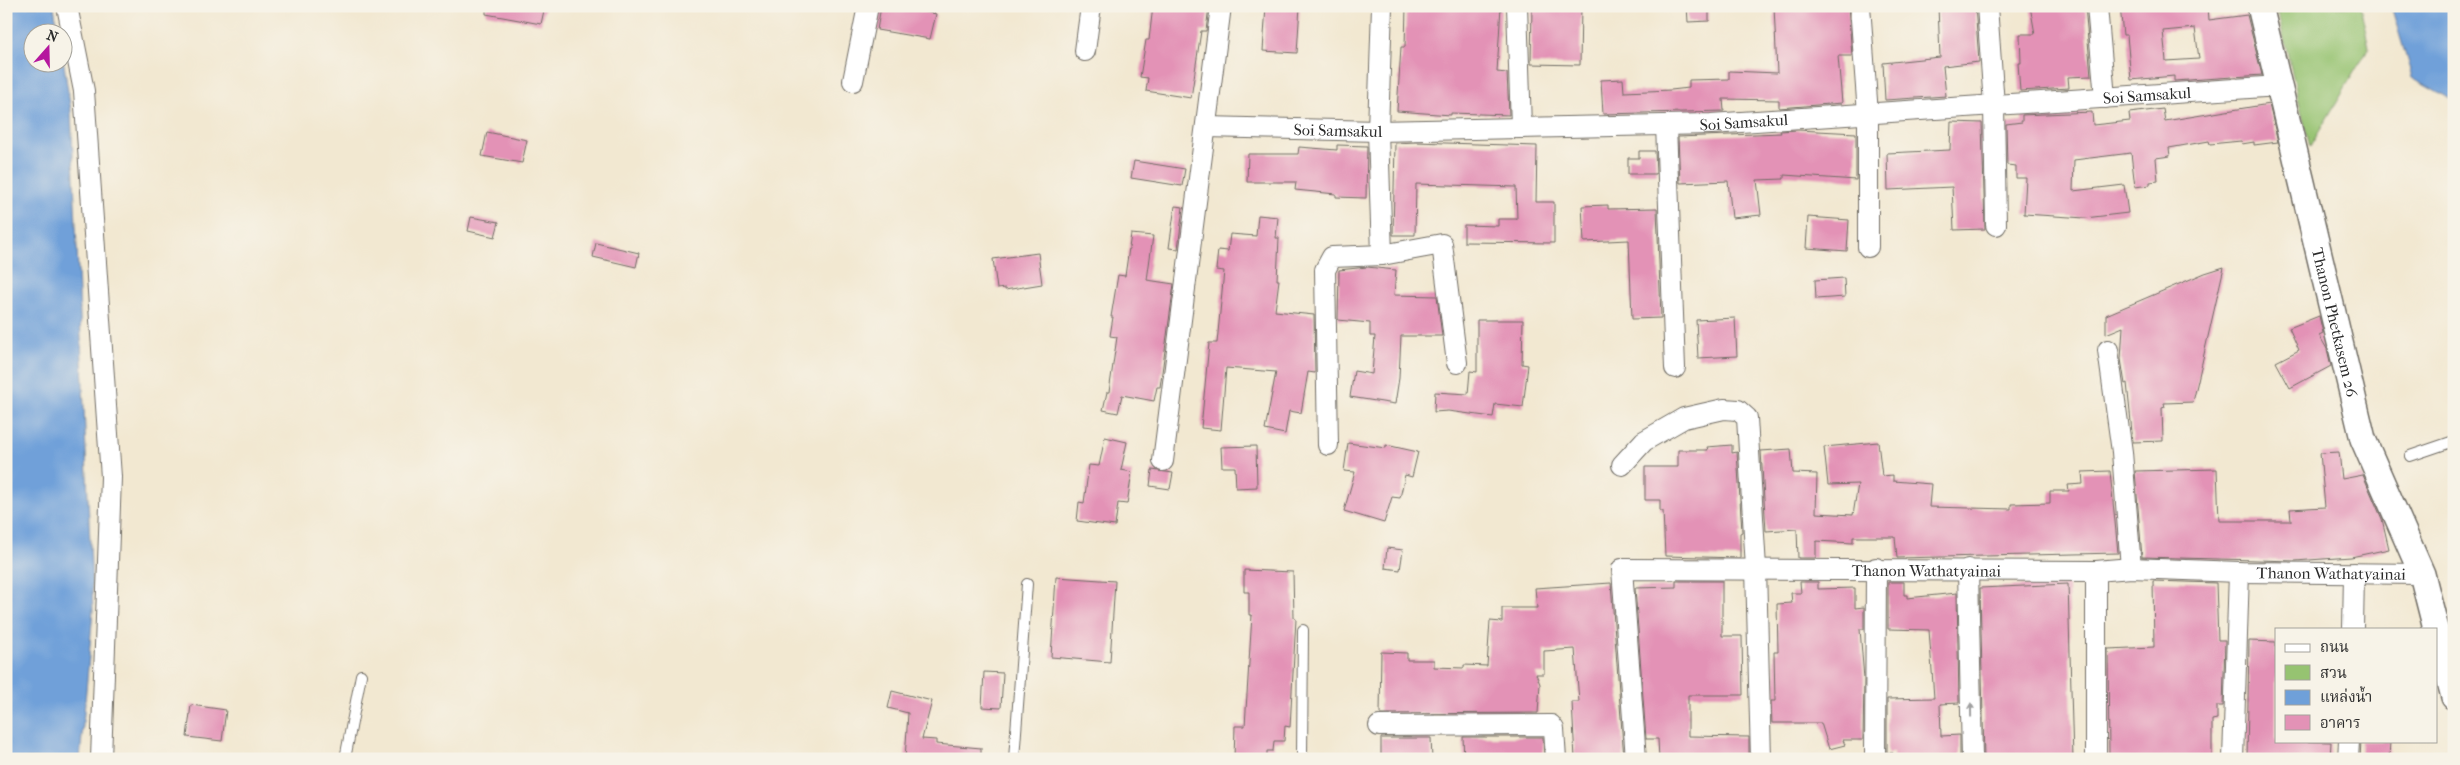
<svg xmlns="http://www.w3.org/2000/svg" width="2460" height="765" viewBox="0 0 2460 765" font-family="'IM FELL French Canon','Noto Serif Thai',serif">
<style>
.green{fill:#96c371;stroke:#60774e}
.water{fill:#6fa0d9;stroke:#4d6682}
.building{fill:#e392b6;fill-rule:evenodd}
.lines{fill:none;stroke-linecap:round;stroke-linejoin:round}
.service-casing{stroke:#716d65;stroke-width:12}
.minor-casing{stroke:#716d65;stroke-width:22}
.tertiary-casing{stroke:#716d65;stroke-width:28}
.service{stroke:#fff;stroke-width:10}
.minor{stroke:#fff;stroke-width:20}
.tertiary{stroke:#fff;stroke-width:25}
.oneway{fill:#a0a0a0}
.labels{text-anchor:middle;stroke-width:4;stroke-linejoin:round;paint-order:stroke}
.street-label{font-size:16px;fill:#2b2b2b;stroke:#f7f3e8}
</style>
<rect width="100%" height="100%" fill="#f7f3e8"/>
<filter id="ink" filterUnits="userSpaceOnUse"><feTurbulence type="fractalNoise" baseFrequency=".02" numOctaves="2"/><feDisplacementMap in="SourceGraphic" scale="10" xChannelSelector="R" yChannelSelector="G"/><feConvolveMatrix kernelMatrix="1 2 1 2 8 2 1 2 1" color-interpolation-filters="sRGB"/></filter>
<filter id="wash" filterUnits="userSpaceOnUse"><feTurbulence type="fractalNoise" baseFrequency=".0096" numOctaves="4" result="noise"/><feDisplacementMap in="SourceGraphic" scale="20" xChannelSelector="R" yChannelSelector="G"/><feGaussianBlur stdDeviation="1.12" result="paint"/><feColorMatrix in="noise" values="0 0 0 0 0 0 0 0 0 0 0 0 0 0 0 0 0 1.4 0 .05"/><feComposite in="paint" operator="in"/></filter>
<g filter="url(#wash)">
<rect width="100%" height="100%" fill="#f2e8d1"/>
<path class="green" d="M2276,6h84l9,41 -59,100z"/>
<path class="water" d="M6,6h48l4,26h-26v30h30l1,-4 8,53 22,500 -13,148h-74z
M2391,6h63v95l-42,-24z"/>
<g id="blocks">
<path class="building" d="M486,6h59l-4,18 -55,-10z
M881,6h17l38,8 -6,25 -53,-9z
M1153,6h56l-3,25h-5l-10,67 -45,-7 2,-13 -8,-1 6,-37h3z
M1266,6h34l-3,47 -34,-2z
M1406,6h95l-4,66 10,1 2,42 -58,-2v2l-54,-4 4,-64h4z
M1532,6h49l-1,59 -49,-1z
M1687,6h22v15l-21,1z
M1774,6h74l4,50h-14l4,47 -63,5v-8l-56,-1 1,12 -121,3 -2,-34 22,-1 1,13 47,-2 18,-2v-8l40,-1v-8l48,2z
M1938,6h37l4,56 -36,4 3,30 -61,4 -2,-37 57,-6z
M2030,6h55l6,70 -23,1 1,11 -49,3 -2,-28h3l-1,-29h15z
M2120,6h88l1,14 38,-5 15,60 -88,6v-5l-43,4 -4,-45h-4zM2195,28l4,31 -33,2 -3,-30z
M2269,104l9,38 -24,3v-3l-12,2 -1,-3 -31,3 -1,-3 -40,7 1,8 -14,2 2,23 -8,1v3l-15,2 -4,-34 -57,7 -1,31 51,-6 4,28 -43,5 -61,-4 2,-36h-10v-12l-9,-1 -1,-41 16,-2v-7l70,-3 1,13 37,-4 -1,-8 34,-4 2,12z
M1951,122l31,1 3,106 -31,1 -2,-43 -64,3 -1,-37 63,-3z
M1798,130l58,3v47l-72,-5v4l-27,1 4,35 -29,3 -4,-37 -48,2 -2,-46 103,-4 -1,-2z
M487,132l40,8 -5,23 -40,-7z
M1416,142l121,4 -1,56h18v41l-90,-1v-17l34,1v-7h19l-1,-32 -100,-3 -1,51h-22l2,-92z
M1337,145l30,1 -1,52 -30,-1v-3l-41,-4 1,-8h-49l1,-28h50l1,-7 38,3z
M1639,151h16l1,23h-28v-16h11z
M1134,161l51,8 -3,17 -51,-8z
M1608,205v4l49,-1 4,110 -29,1 -3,-79 -45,2 -2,-36z
M1175,206l8,1 -5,42 -9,-1z
M1258,215l20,2 -2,21h3l-2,42h2l-4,31 39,4 1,58 -7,-1 -7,41 -12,-2 -4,23 -20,-4 11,-58 -50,-4 -5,62 -20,-2 8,-85h8l7,-72 -8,-1 2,-20 10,1 2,-17 26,2z
M471,217l28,5 -4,15 -27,-6z
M1808,217l41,3 -2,31 -41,-3z
M1131,234l22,2 -6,44 27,4 -14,103h-3l-3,14 -32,-6 -4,18 -15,-3 4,-18h2l8,-55 -7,-1 3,-19h-2l7,-42 7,1z
M596,243l43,10 -3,14 -43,-10z
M1038,253l4,31 -37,6v-2l-8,1 -4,-30z
M1367,267l29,3 -2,25 43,1 5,40h-41l-2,42 -4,26 -45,-7 4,-26 18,3 3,-38h-5v-13l-32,-3 1,-50z
M2224,267l-31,135 -29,1 1,4 -3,1 1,33 -30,1 -6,-59 -2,1 -4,-25 2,-32 -17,7v-19l99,-42z
M1844,278l1,19 -29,2 -1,-19z
M2319,316l4,17 -4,2 8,14 4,17 -41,22 -14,-26 23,-12 -10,-22z
M1735,318l2,38 -39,2 -2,-38z
M1477,320h46l-1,44 6,1 -5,42 -28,-3 -2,13 -45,-6 -14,1 1,-20 33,2 2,-23 7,1z
M1105,437l22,5 -6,28 11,2 -5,32 -9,-1 -3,23 -38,-5 2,-19 5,1 5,-38 10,1z
M1878,442l4,34 11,-1v6l38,3 -2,23 82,2v-5l39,-1v-12h19l-1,-6 15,-1 -1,-12 28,-1 8,82 -221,5 -2,-21h-42v6l-37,-2v17h-18l-1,-29 -31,2 -5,-80 30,-2 2,24 24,1 -1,39 37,2 5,-31 -30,1 -4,-38z
M1348,443l38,5v-3l32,7 -6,25 -7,-2 -5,23 -8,-1 -8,26 -40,-12 11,-39 -11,-1z
M1732,445v8l5,-1 5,80 -2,1v25l-75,-2 -2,-45h-3v-11h-15v-33h33v-17h30l-1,-3z
M1256,446l1,41 -21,1 -1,-21h-13l-1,-20z
M2339,452l3,27 21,-4 19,44 7,30 -38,8 -56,4 -153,-4 -7,-86 82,-2 2,52h72l-1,-12 35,-2 -5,-54z
M1152,470l21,3 -3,16 -20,-3z
M1387,548l16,2 -3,20 -15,-2z
M1244,570l49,2 1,46 2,1 -6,108 -5,-1 -1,15h-10l-1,10h-6v8h-33l1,-33h10l7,-111h-3v-23h-5z
M1056,577l59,4 -5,81 -59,-5z
M1676,581h46v55h20l1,59h-55v41l61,1v22h-90l-1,-20h-12l-11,-151 41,-1z
M2153,581l63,2 2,57h7l-2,66h-6v13l-5,1v39h-103l-1,-110 46,-2z
M1800,582h18v7l37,-1v20l9,-1v22h-4l4,50 -1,61h-20l2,5 -16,4 -8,-26h-49l-1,-22h4l-1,-49h4l-1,-48 15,-1 -1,-10h10z
M1888,582h16v13h3v3l50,-5 2,110 -19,1 1,32 19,-1v24h-67v-6h-6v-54l47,-1 -5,-68 -41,-1z
M1611,583l13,176h-49l-3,-57h7l-4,-53 -31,2v23h-8l4,10 -2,29 -158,1 1,-62 26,1v7h27v7l30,1v-3l23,1 3,-45 12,1v-14h35l-2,-20z
M2068,584l5,175h-89l-4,-171z
M2249,641l27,1v99l55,1 -1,17h-83z
M984,672l19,1 -2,35 -19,-1z
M892,691l40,10 -10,38 14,1v4l45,4v11h-76l3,-46 -20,-5z
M191,705l35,5 -4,31 -35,-4z
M1463,737h80l1,22h-80z
M1381,738h50l1,21h-51z
M2361,741h29l-1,18h-29z"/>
</g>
</g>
<g filter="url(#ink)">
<use href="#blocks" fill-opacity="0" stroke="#716d65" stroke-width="1"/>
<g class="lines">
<defs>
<path id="service" d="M2410,456l44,-15
M345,759l16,-84
M1014,759l13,-175
M1302,759l1,-129"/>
<g id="minor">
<path d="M67,6l17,85 27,386 -10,282"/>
<path d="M1517,6l4,121"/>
<path d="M1860,6l8,108v133"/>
<path d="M1987,6l7,99 2,120"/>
<path d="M2097,6l8,92"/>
<path d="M1085,51l6,-45"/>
<path d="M853,81l15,-75"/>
<path d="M1666,125l9,243"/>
<path id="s1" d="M1206,127l172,4 333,-7 568,-38"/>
<path d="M1382,255l-4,-124 4,-125"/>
<path d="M2108,350l14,102 9,116"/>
<path d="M1328,445l-3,-175 7,-13 50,-2 60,-11 15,119"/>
<path d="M1163,461l58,-455"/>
<path d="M1622,465l22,-24 40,-23 40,-9 14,1 9,8 9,150 5,191"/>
<path d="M1968,569l4,190"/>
<path d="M2353,629l1,-56"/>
<path d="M1379,726l172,-1 3,4 2,30"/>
<path id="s2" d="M1636,759l-14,-190 474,2 35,-3 108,4 183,2"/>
<path d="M1875,759l1,-191"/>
<path d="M2096,759v-188"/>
<path d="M2233,759l6,-187"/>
<path d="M2348,759l1,-18"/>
</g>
<g id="tertiary">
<path id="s3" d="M2260,6l103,433 59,135 14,55"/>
<path d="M2436,629l18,68"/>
</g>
</defs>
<use href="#service" class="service-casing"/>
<use href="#minor" class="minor-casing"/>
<use href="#tertiary" class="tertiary-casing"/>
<use href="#service" class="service"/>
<use href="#minor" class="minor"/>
<use href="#tertiary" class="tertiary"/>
</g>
<defs><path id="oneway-solid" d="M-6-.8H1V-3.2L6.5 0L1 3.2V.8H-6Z" transform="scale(1.25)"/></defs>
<use class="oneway" href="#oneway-solid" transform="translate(1971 710) rotate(-91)"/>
</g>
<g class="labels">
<g class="street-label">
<text dy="6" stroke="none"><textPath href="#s1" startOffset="942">Soi Samsakul</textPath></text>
<text dy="6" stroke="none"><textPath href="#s1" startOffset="538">Soi Samsakul</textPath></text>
<text dy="6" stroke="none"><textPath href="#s1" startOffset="132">Soi Samsakul</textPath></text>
<text dy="6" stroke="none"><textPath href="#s3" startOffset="325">Thanon Phetkasem 26</textPath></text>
<text dy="6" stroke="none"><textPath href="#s2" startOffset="495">Thanon Wathatyainai</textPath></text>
<text dy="6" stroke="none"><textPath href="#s2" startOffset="900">Thanon Wathatyainai</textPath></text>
</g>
</g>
<rect width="2460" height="765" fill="none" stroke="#f7f3e8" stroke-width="25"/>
<rect x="2275" y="628" width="162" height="115" fill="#f7f3e8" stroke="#a5a39c"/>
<rect x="2285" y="644" width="25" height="8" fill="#ffffff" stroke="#a5a39c"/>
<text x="2320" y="652" font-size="15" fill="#2b2b2b">ถนน</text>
<rect x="2285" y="665" width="25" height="15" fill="#96c371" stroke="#a5a39c"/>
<text x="2320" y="678" font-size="15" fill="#2b2b2b">สวน</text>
<rect x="2285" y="690" width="25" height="15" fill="#6fa0d9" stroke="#a5a39c"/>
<text x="2320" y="702" font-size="15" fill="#2b2b2b">แหล่งน้ำ</text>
<rect x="2285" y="715" width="25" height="15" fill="#e392b6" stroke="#a5a39c"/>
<text x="2320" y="728" font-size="15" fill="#2b2b2b">อาคาร</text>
<g transform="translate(48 48) rotate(20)"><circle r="24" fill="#f7f3e8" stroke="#a5a39c"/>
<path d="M0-4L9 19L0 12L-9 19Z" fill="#b5179e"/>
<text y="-8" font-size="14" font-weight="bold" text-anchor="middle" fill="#2b2b2b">N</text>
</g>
</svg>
